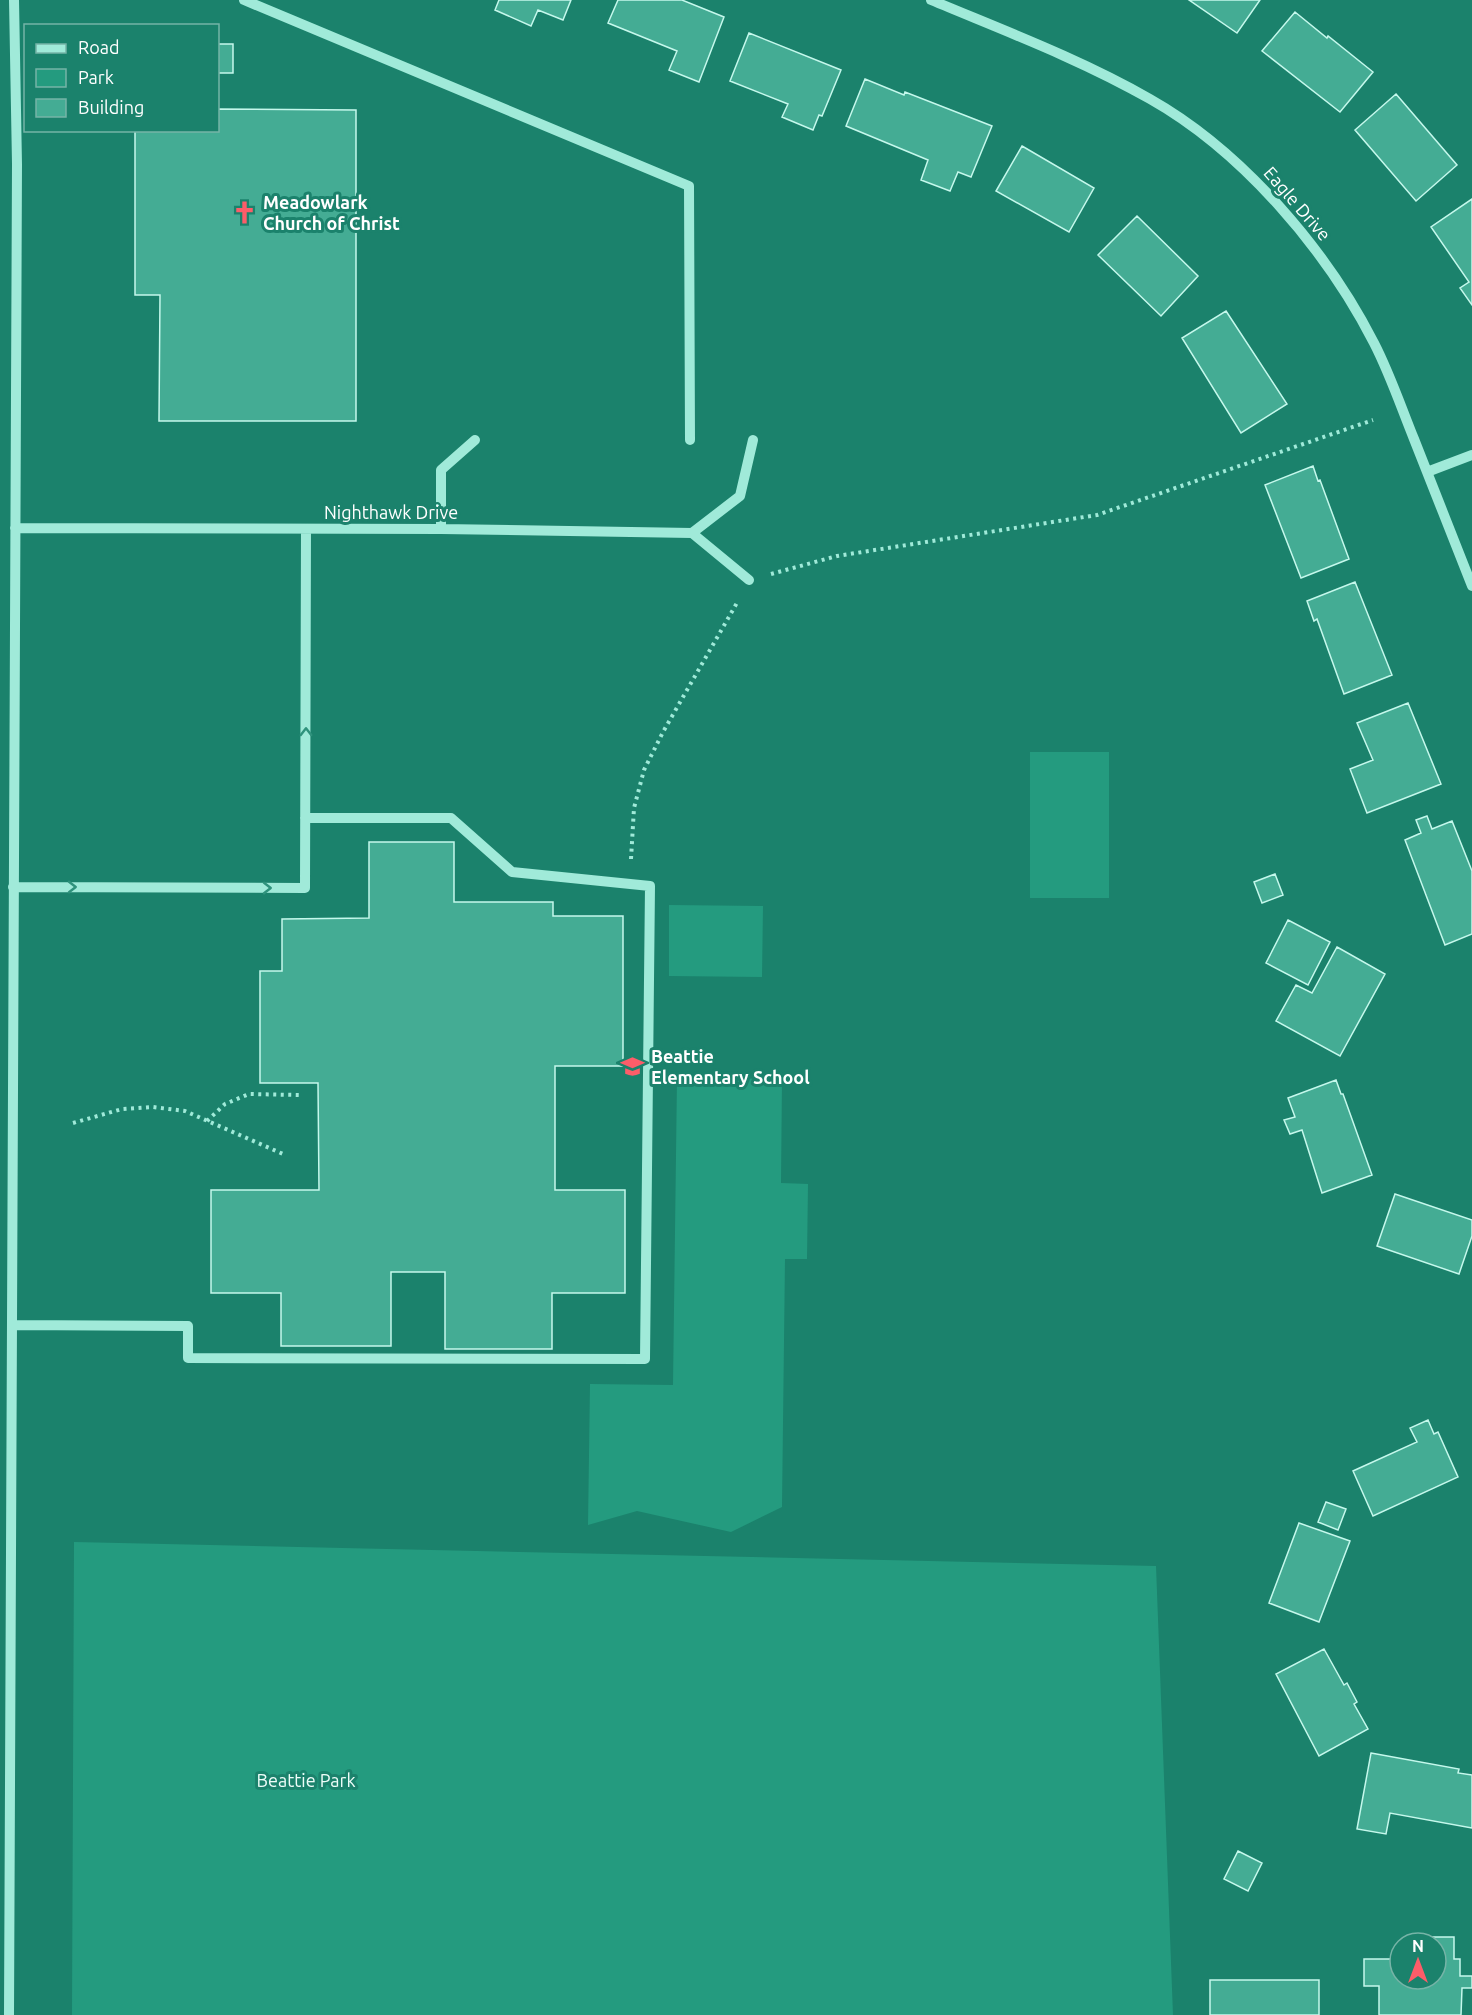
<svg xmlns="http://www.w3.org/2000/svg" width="1472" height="2015" viewBox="0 0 1472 2015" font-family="Ubuntu,sans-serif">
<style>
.green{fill:#249b7f}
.building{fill:#44ac94;stroke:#c5f8ec;stroke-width:1.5}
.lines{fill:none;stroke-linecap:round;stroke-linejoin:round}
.path{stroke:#a0ead9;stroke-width:4;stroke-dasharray:3 4.5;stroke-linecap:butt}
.minor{stroke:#a0ead9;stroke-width:10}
.oneway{stroke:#2f927c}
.labels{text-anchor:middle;stroke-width:6;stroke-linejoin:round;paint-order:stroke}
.poi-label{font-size:18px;font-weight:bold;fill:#fff;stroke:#1b826c;text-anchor:start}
.street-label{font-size:18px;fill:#fff;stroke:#1b826c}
.park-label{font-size:18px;fill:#eefdf9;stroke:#1b826c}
</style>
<rect width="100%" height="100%" fill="#1b826c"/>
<path class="green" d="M1030,752h79v146h-79z
M669,905l94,1 -1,71 -93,-1z
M677,1078l105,1 -1,104 27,1 -1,75h-22l-3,248 -51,25 -94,-21 -49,14 2,-141 83,1z
M74,1542l1082,24 17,449h-1101z"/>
<path class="building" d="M499,0h72l-8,20 -25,-10 -7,16 -36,-16z
M618,0h64l42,17 -25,65 -30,-12 8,-19 -69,-28z
M1189,0h71l-23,33z
M1295,12l32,26 1,-2 45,36 -33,40 -78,-61z
M749,33l92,37 -19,46 -3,-1 -6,15 -31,-13 6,-13 -58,-23z
M218,44h15v29h-15z
M865,79l39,16 1,-3 87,34 -21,51 -13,-5 -8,19 -29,-11 7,-20 -82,-34z
M1396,94l61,71 -41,36 -61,-71z
M218,109l138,1v311h-197l1,-126h-25v-165h83z
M1022,146l72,42 -25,44 -73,-41z
M1472,199v106l-12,-17 9,-6 -38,-55z
M1137,216l61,60 -37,40 -63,-61z
M1226,311l61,93 -46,29 -59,-95z
M1313,466l5,15 2,-1 29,79 -48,19 -36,-93z
M1355,582l37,93 -48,19 -27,-75 -3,2 -7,-20z
M1408,703l33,81 -74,29 -17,-44 23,-9 -16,-37z
M1427,816l5,13 20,-8 20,50v63l-27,11 -40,-105 16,-7 -5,-13z
M369,842h85v60h99v14h70v150h-68v124h70v103h-73v56h-107v-77h-54v74h-110v-53h-70v-103h108l-1,-107h-58v-112h22v-52l87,-1z
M1275,874l8,21 -21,8 -8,-21z
M1288,920l42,22 -22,43 -42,-22z
M1337,947l48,27 -45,82 -64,-35 20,-36 16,8z
M1336,1080l5,14h2l29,81 -50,18 -20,-63 -12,4 -6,-14 11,-3 -7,-19z
M1395,1194l77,26v16l-13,38 -82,-28z
M1428,1420l6,14 4,-2 20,45 -85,39 -20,-45 64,-29 -7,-14z
M1326,1502l20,7 -8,21 -20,-8z
M1299,1523l51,18 -31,81 -50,-19z
M1324,1649l20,36 3,-2 10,19 -3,2 14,25 -49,27 -43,-82z
M1371,1753l88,16 -1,4 14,2v53l-82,-15 -4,21 -29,-5z
M1238,1851l24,12 -14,28 -24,-12z
M1418,1937h36v22h6v17h12v12h-10l-1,27h-82v-29h-15v-27h36v20h36v-36h-18z
M1210,1980h109v35h-109z"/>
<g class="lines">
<path class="path" d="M771,574l66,-18 260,-41 276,-95
M631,859l3,-51 10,-38 19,-38 75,-131
M207,1121l18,-17 24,-10 50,1
M73,1123l49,-14 31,-2 32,4 98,43"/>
<path class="minor" d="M244,0l445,186 1,254
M931,0c74,31 149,59 219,99 92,52 176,150 224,244 16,31 27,64 40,96 19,49 39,98 58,147
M1427,472l45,-17
M15,528l426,1 251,4 57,47
M441,529v-59l34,-30
M692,533l48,-37 13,-56
M13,887l292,1 1,-359
M12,1325l176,1v32l457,1 5,-473 -138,-14 -61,-54h-146
M9,2015l8,-1851 -3,-164"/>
</g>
<defs><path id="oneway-chevron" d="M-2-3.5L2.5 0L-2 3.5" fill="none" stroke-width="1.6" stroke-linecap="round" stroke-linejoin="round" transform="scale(1.5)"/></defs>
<g class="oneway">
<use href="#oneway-chevron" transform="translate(306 732) rotate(-90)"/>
<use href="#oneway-chevron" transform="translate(72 887)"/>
<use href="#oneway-chevron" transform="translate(267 888)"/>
</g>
<defs>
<symbol id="church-bare" viewBox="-9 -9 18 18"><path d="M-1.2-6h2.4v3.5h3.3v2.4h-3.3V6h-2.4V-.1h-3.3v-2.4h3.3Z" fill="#fc5d69" stroke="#1b826c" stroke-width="2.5" paint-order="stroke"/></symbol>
<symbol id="school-bare" viewBox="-9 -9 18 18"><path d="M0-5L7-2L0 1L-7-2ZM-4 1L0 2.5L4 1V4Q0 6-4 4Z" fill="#fc5d69" stroke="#1b826c" stroke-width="2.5" paint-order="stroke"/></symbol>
</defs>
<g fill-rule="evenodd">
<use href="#church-bare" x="228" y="196" width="33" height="33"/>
<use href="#school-bare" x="616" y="1050" width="33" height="33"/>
</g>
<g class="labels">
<g class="poi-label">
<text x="263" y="209">Meadowlark<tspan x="263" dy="21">Church of Christ</tspan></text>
<text x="651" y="1063">Beattie<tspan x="651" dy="21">Elementary School</tspan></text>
</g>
<g class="street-label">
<text transform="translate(1297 204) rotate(49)" y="6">Eagle Drive</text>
<text x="391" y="519">Nighthawk Drive</text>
</g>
<g class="park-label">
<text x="306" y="1787">Beattie Park</text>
</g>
</g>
<rect x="24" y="24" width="195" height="108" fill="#1b826c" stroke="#76b4a7" stroke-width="1.5"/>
<rect x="36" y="44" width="30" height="9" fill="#a0ead9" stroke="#76b4a7" stroke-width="1.5"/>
<text x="78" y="54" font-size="18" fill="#ffffff">Road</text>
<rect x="36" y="69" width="30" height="18" fill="#249b7f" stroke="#76b4a7" stroke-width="1.5"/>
<text x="78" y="84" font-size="18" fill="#ffffff">Park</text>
<rect x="36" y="99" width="30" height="18" fill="#44ac94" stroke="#76b4a7" stroke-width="1.5"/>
<text x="78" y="114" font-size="18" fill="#ffffff">Building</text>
<g transform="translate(1418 1961)"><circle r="28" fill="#1b826c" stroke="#76b4a7" stroke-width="1.5"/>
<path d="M0-4.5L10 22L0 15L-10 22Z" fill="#fc5d69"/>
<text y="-9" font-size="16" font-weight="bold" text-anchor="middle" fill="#ffffff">N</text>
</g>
</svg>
